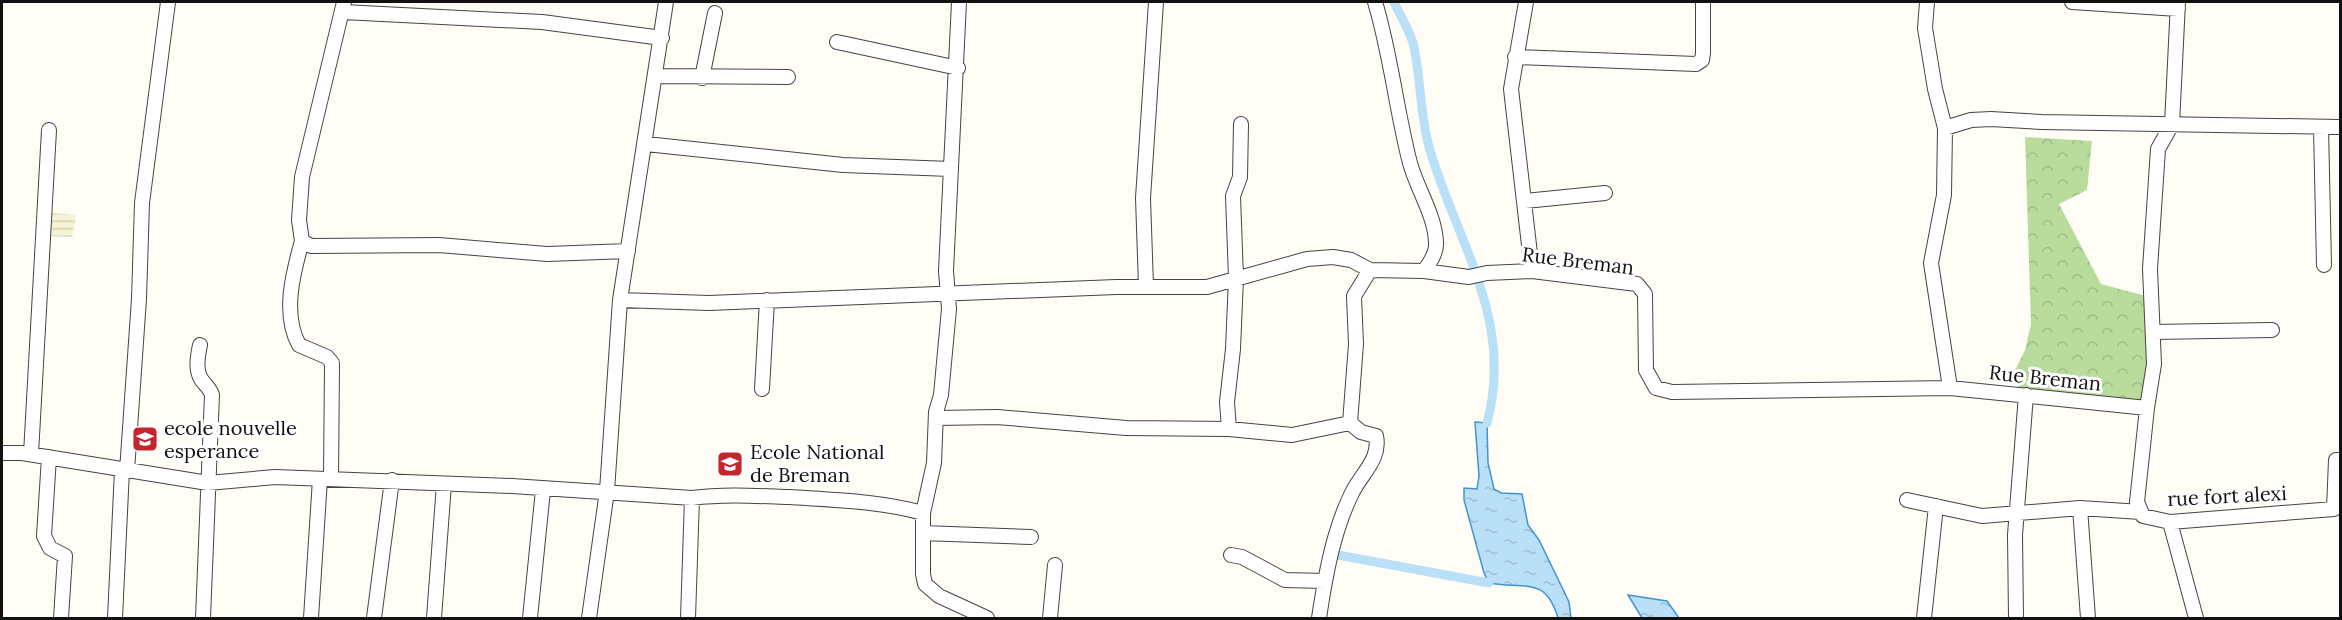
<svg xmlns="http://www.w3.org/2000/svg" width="2342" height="620" viewBox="0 0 2342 620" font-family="Lora,serif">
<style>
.farmland{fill:url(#farmland-rules)}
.forest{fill:url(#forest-crowns)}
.water{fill:url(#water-ripples);stroke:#3f96cf;stroke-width:1.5}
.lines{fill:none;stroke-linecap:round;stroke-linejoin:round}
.canal{stroke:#b9e0f7;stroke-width:9}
.minor-casing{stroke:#444;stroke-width:16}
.minor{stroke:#fff;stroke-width:14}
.labels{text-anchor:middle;stroke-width:6;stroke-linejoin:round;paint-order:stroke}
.street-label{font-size:20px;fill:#111;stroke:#fff}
.poi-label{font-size:20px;fill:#111;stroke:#fff;text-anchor:start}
</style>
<defs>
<pattern id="farmland-rules" width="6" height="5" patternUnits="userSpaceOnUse" patternTransform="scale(1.5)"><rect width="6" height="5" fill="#f6f3d4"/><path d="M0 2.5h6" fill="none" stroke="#d2cfb5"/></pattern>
<pattern id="forest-crowns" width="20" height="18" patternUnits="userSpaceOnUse" patternTransform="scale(1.5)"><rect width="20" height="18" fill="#b9dc9c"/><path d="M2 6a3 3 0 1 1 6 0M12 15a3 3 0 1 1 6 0" fill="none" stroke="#9ebc85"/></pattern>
<pattern id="water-ripples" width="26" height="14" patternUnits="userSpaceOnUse" patternTransform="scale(1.5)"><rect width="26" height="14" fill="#b9e0f7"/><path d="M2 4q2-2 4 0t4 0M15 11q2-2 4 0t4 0" fill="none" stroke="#9ebfd3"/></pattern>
</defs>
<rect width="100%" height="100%" fill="#fffdf5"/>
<path class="farmland" d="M50,213l26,2 -4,22 -23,-1z"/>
<path class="forest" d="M2025,137l67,4 -5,49 -28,14 42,80 45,12 3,70 -6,35 -117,-9 -16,-11 15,-31 6,-26z"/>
<path class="water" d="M1475,422l12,1 1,40 6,26 7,4 21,1 6,31 11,15 30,62 2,16h-13c-13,-43 -33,-28 -69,-35l-5,-10 -20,-73v-12l13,1 2,-13z
M1628,595l39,6 12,17h-37z"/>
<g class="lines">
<path class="canal" d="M1394,2c6,14 17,30 20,45 7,34 6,67 15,100 27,94 86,173 58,276
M1338,555l151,28"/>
<defs>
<path id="minor" d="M344,2l-42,175 -3,43 3,21 9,5 128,-1 108,9 81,-3
M959,2l-13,269 3,38 -8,86 -5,17 -2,51 -11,50v61l2,10 14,12 48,22
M1375,2c16,53 21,107 35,161 7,26 25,52 26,79 1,10 -6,21 -12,29
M1526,2l-15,87 21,182
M1927,2l-2,26 10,61 10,39 -1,67 -13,68 19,125
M2072,2l106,7
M2178,2l-6,122 -14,25 -8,120 4,95 -7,44 -10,94 6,14 27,6 164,-13 2,-49h4
M343,12l199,10 120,16
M837,42l121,26
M1515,57l181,7 6,-4 1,-7v-51
M655,76l133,1
M702,78l13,-65
M2321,127l3,138
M1945,128l26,-8 20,-1 51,3 298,5
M646,144l197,21 108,4
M1525,201l80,-8
M302,241c-9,32 -20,73 -3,104l28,12 5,6 -1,116
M1146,286l-3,-88 13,-196
M620,300l89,3 407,-16h91l100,-28 26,-2 18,3 19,10 54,1 45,6 18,-4 45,-2 105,13 8,10 1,76 10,18 16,4 278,-4 197,20
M2153,332l119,-2
M200,345c-2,10 -5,24 1,34 4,6 9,9 11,16l-9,223
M762,389l5,-89
M936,418l61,-1 129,11 103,1 63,6 58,-12
M1229,429l-2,-27 6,-53 3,-71 -3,-82 7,-19 1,-53
M2,453h20l186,30 67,-6 237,9 180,12c33,-4 65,-2 97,-1 46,3 90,4 134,16
M31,454l18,-324
M49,457l-5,79 6,12 15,8 -4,62
M127,471l12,-172 3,-96 26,-201
M1907,500l75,16 98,-8 61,4
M2080,508l8,110
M2170,522l26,96
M923,533l108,4
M1231,555l11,2 43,23 40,1
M115,618l7,-148
M311,618l9,-139
M374,618l18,-138
M434,618l10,-134
M530,618l13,-128
M589,618l18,-127 13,-191 46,-298
M688,618l4,-120
M1050,618l5,-53
M1319,618c6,-40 14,-87 33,-125 9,-19 29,-34 24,-57l-15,-4 -11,-9 6,-79 -2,-48 16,-26
M1924,618l12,-112
M2016,618l-1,-83 11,-140"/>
</defs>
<use href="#minor" class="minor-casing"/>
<use href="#minor" class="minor"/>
</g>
<defs>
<symbol id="school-square" viewBox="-11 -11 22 22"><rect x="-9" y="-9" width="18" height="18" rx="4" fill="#c4262e" stroke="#fff"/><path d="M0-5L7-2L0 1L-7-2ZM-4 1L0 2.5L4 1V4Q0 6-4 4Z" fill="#fff"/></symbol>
</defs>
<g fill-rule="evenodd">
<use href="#school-square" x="130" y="424" width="30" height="30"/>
<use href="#school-square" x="715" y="449" width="30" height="30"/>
</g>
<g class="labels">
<g class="street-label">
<text transform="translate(1578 261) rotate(7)" y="7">Rue Breman</text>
<text transform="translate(2045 378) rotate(6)" y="7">Rue Breman</text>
<text transform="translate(2227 496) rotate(-3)" y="7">rue fort alexi</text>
</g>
<g class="poi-label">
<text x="164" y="435">ecole nouvelle<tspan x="164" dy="23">esperance</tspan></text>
<text x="750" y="459">Ecole National<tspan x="750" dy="23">de Breman</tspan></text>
</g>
</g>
<rect width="2342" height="620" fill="none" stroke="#111111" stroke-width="6"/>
</svg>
